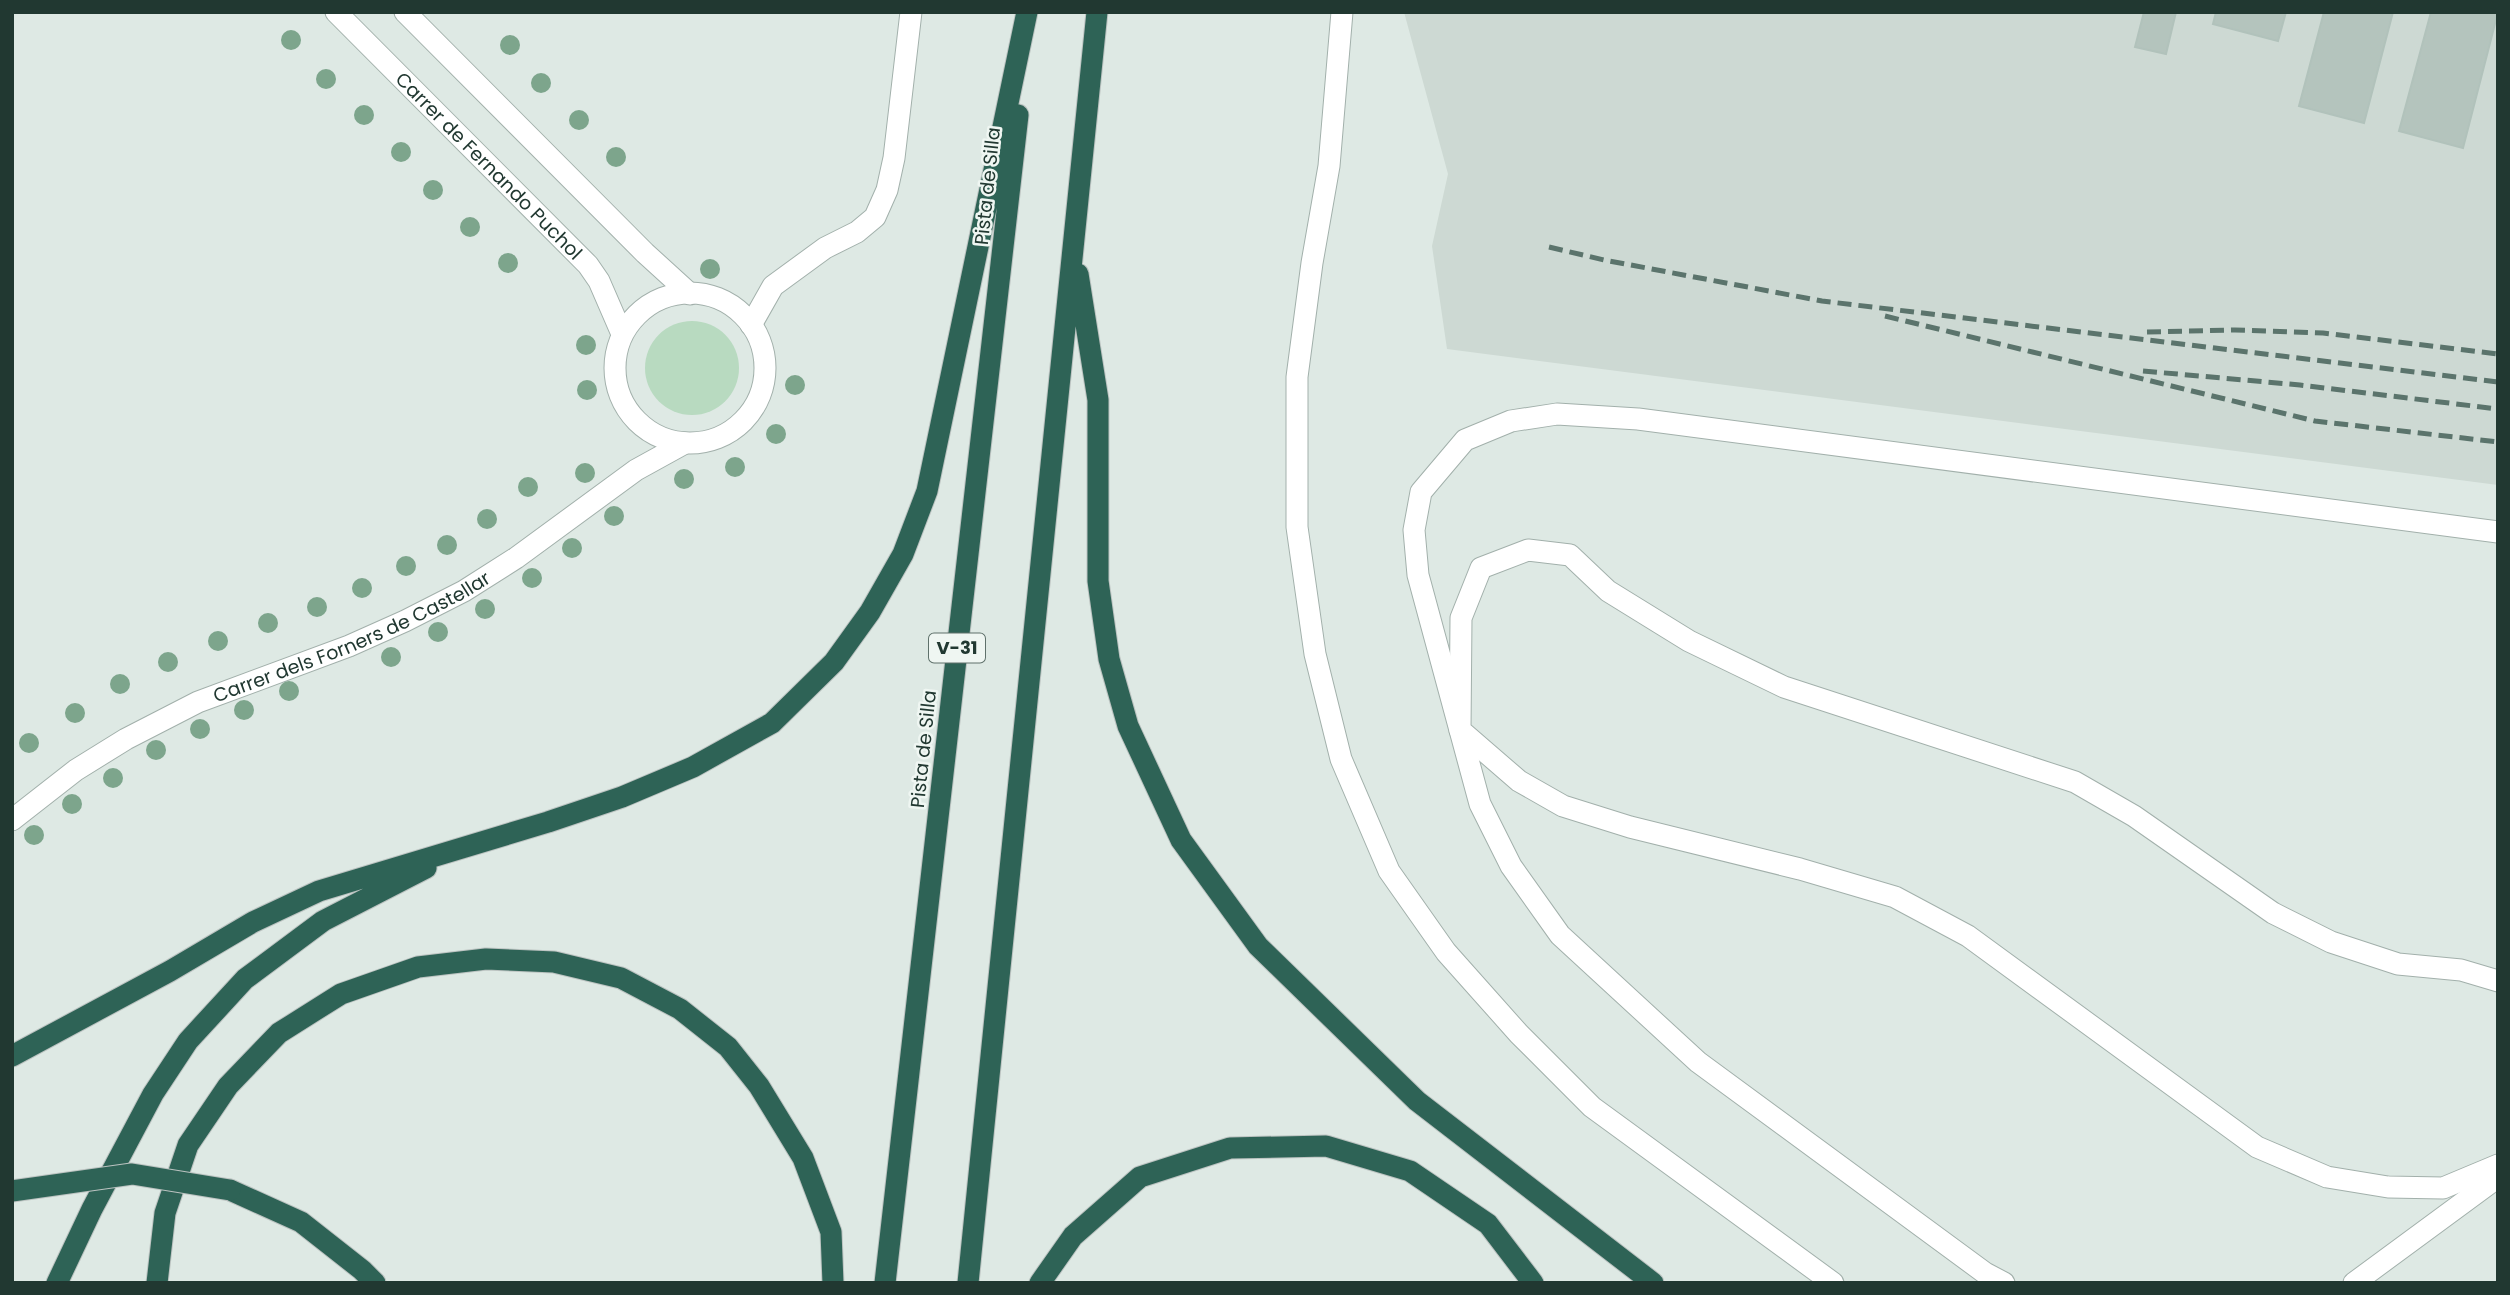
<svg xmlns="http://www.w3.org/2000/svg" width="2510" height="1295" viewBox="0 0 2510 1295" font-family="Poppins,sans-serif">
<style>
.built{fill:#cdd9d3}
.green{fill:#b8dac0}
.building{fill:#b4c4bd;stroke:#b1c2bb;stroke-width:2}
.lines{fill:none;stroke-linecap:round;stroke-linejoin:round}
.minor-casing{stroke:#a2b0ab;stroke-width:23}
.highway-casing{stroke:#bcc3c1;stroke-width:23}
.minor{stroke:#fff;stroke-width:21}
.highway{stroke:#2e6356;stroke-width:21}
.rail{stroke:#5b746c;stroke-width:5;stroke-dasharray:14 7;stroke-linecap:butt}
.highway-bridge-casing{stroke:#bcc3c1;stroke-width:23;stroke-linecap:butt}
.highway-bridge{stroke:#2e6356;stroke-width:21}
.tree{fill:#7da58c}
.labels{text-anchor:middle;stroke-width:5;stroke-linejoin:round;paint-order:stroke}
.shield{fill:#eff6f2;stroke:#5f716b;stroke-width:2}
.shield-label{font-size:18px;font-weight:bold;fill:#213831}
.street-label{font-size:19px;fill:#213831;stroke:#eff6f2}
</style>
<rect width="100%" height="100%" fill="#dee9e4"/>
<path class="built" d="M1404,12h1094v473l-1051,-136 -15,-103 16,-72z"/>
<path class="green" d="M645 368a47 47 0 1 1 94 0a47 47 0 1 1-94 0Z"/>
<path class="building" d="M2144,12h32l-10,42 -31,-7z
M2216,12h70l-8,29 -65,-17z
M2324,12h69l-29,111 -65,-17z
M2431,12h67l-35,136 -64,-17z"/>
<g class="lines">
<defs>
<g id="minor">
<path id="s1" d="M336,12l252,253 11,16 23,53"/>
<path d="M405,12l240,241 45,41"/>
<path d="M1342,12l-13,154 -17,97 -15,114v150l18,127 26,105 48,112 57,81 73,82 73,73 241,176"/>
<circle cx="690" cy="368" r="75"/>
<path d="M751,325l22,-39 52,-38 32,-16 18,-15 12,-27 7,-32 17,-146"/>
<path id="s2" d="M12,820l64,-50 50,-31 72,-37 151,-56 56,-25 59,-30 52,-33 120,-88 49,-27"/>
<path d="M2498,981l-37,-11 -63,-6 -67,-22 -58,-29 -139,-97 -59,-34 -291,-95 -95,-46 -81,-50 -38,-36 -42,-5 -47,18 -20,50 -1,112 59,51 44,25 67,21 170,42 95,28 73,39 289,211 70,30 61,10 55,1 55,-23"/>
<path d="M2004,1283l-19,-10 -287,-211 -138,-127 -49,-69 -31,-62 -62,-229 -4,-45 7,-38 44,-52 46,-19 46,-7 81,5 860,113"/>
<path d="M2354,1283l144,-106"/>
</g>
<path id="highway" d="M1078,274l20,126v181l11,78 19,67 53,114 77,106 159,155 236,182
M12,1056l158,-85 83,-49 66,-31 229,-69 74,-25 71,-30 79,-44 62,-61 36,-50 33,-58 24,-63 100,-479
M230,1190l71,32 61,48 13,13
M57,1283l35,-74 61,-115 35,-53 57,-62 78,-58 103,-53
M157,1283l8,-70 23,-68 40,-59 51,-53 62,-39 77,-27 68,-8 68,3 67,16 59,31 48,38 31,39 44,72 28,74 2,51
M885,1283l133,-1168
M968,1283l129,-1271
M1040,1283l33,-47 67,-59 90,-29 96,-2 84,25 78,53 45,59"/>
</defs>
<use href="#minor" class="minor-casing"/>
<use href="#highway" class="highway-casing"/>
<use href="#minor" class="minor"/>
<use href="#highway" class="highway"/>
<path class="rail" d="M1549,247l55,13 218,41 676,81
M1885,316l430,105 183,21
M2147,332l88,-2 88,3 175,21
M2143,371l157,14 198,24"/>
<defs>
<path id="highway-bridge" d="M12,1191l120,-17 98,16"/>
</defs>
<use href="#highway-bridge" class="highway-bridge-casing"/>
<use href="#highway-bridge" class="highway-bridge"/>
</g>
<g class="tree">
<circle cx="291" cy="40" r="10"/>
<circle cx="510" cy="45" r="10"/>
<circle cx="326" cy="79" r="10"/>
<circle cx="541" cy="83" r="10"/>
<circle cx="364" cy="115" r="10"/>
<circle cx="579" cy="120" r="10"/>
<circle cx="401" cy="152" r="10"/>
<circle cx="616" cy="157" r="10"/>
<circle cx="433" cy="190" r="10"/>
<circle cx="470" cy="227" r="10"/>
<circle cx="508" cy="263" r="10"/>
<circle cx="710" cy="269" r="10"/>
<circle cx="586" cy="345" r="10"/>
<circle cx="795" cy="385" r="10"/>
<circle cx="587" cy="390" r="10"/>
<circle cx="776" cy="434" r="10"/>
<circle cx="735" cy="467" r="10"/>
<circle cx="585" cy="473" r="10"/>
<circle cx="684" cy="479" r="10"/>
<circle cx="528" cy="487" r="10"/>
<circle cx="614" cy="516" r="10"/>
<circle cx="487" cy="519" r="10"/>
<circle cx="447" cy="545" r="10"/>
<circle cx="572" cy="548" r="10"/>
<circle cx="406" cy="566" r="10"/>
<circle cx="532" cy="578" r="10"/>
<circle cx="362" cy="588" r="10"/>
<circle cx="317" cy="607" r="10"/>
<circle cx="485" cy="609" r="10"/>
<circle cx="268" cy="623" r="10"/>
<circle cx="438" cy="632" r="10"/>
<circle cx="218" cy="641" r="10"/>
<circle cx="391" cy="657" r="10"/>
<circle cx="168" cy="662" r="10"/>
<circle cx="120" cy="684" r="10"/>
<circle cx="289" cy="691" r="10"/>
<circle cx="244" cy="710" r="10"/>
<circle cx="75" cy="713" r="10"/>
<circle cx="200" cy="729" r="10"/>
<circle cx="29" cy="743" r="10"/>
<circle cx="156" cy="750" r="10"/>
<circle cx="113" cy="778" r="10"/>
<circle cx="72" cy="804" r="10"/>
<circle cx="34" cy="835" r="10"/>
</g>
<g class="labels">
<rect class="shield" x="929" y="633.5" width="56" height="29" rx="5"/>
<g class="shield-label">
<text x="957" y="654">V-31</text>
</g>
<g class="street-label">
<text dy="7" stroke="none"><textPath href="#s1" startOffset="217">Carrer de Fernando Puchol</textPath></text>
<text transform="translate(987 186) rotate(-84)" y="7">Pista de Silla</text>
<text dy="7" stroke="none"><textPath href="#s2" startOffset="388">Carrer dels Forners de Castellar</textPath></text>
<text transform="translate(923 749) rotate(-84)" y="7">Pista de Silla</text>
</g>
</g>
<rect width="2510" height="1295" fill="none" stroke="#213831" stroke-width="28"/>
</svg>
